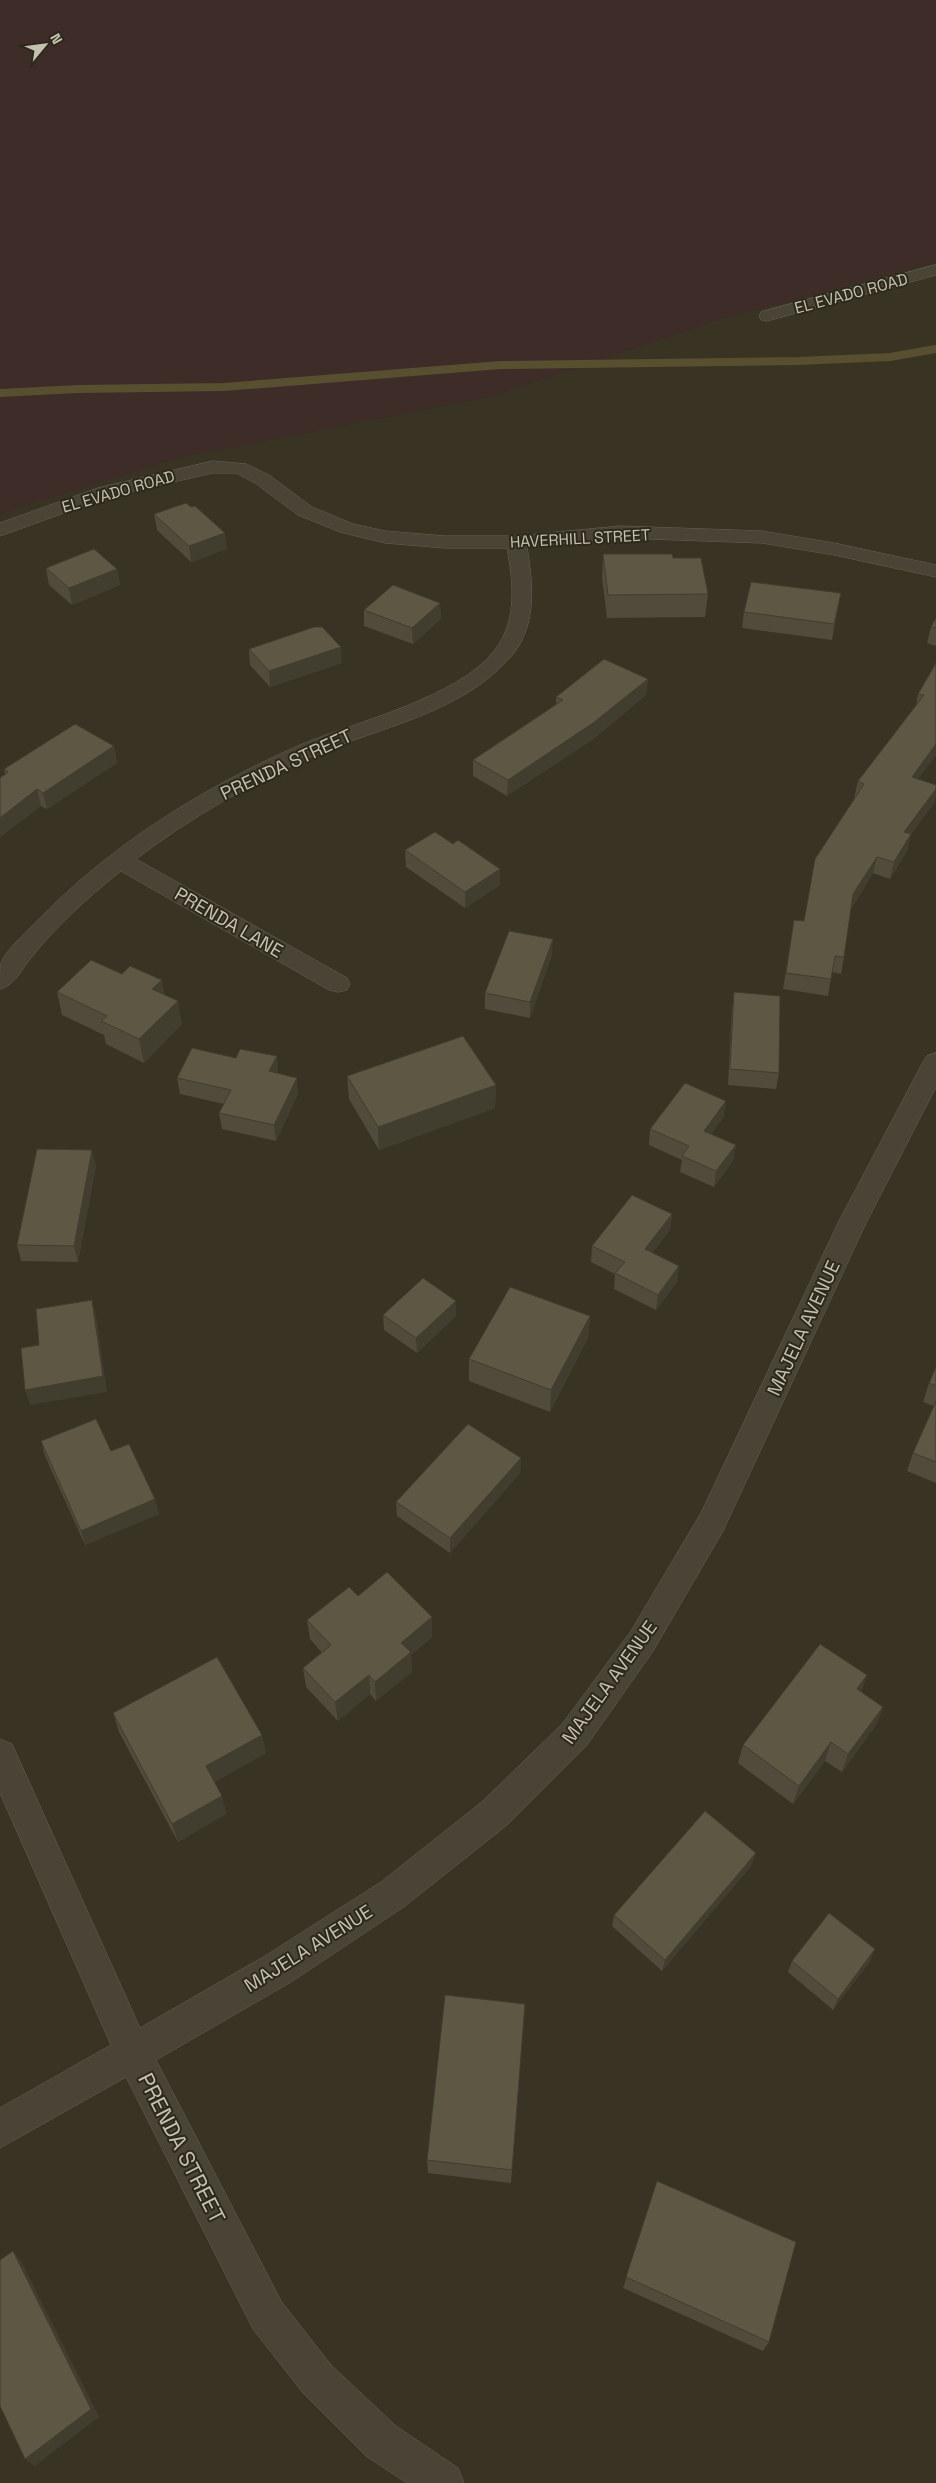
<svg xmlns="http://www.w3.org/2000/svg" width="936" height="2483" viewBox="0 0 936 2483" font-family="'Space Grotesk',sans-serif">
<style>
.green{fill:#3d2c28}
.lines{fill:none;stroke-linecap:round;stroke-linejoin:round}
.stream{stroke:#584f31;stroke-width:8}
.minor-casing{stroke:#666253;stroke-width:1}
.minor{fill:#494435;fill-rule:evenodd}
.wall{fill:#504b3a}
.shaded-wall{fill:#413d2f}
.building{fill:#5d5743;stroke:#413d2f}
.labels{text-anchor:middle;stroke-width:4;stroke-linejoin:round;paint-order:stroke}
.far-street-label{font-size:16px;fill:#c5c1b0;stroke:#2d291b}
.street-label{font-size:19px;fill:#c5c1b0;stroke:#2d291b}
.near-street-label{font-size:22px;fill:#c5c1b0;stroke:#2d291b}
</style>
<rect width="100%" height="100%" fill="#383322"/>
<path class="green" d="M0,0h936v262l-216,57 -227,77 -311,61 -168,52 -14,6z"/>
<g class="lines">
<path class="stream" d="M0,393l78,-4 146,-2 277,-22 298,-4 91,-4 46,-8"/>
<defs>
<path id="minor" d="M936,265v10l-169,46 -6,-1 -2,-4 2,-4z
M213,461l33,3 23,11 43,32 41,17 32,7 60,5h71l104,-10 142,5 72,12 102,22v12l-102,-22 -72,-12 -142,-5 -93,9c6,38 11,80 -18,112 -49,54 -128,68 -192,95 -64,28 -126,63 -181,105l211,119 3,6 -3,6 -9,2 -9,-2 -208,-119c-34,27 -67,57 -94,92 -8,11 -14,23 -27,26 0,-7 0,-19 1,-26 6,-14 23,-29 34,-40 74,-77 167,-135 265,-178 55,-23 158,-47 195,-95 23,-31 18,-68 12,-102h-62l-60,-5 -45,-11 -42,-17 -43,-32 -19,-10h-23l-102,23 -111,40v-13l98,-35z
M936,1053v34l-70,136 -143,308 -70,120 -66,94 -80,80 -102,81 -114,76 -135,78 125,241 50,64 65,61 62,42 6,15h-57l-41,-27 -63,-63 -50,-64 -127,-252 -126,71v-40l111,-63 -111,-252v-54l12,5 128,284 125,-72 116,-74 102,-81 80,-78 68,-92 70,-118 137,-290 85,-161 4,-6z"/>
</defs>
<use href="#minor" class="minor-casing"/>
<use href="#minor" class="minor"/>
</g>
<path class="wall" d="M154,514l73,35 -36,13 -34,-32z
M603,554l70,4 35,36 -3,23 -98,1 -5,-40z
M46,568l71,1 3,16 -48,20 -23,-20z
M440,603l1,16 -28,25 -49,-18v-16z
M838,609l-6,31 -90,-12 2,-16z
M936,618v28l-9,-3 4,-16z
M249,649l93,14 -72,24 -20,-22z
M936,663v92l-18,24 18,6v10l-2,8 -23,31 -4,17 -17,28 -17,-6 -22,36 -7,48 -3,17 -9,-2 -4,24 -45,-7 11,-69 10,1 51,-123h-1l4,-17 58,-75 2,-12z
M648,679l-2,16 -54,45 -85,56 -34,-20v-16l83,-56v-7z
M114,746l3,17 -70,46 -6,-3 -41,31v-59l5,-4 -1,-5z
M453,844l47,25v16l-35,23 -59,-41 -1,-17z
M552,955l-22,63 -45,-9v-16z
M57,992l107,3 18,29 -38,39 -38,-19 -2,-9 -42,-20z
M734,992l45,81 -3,16 -48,-4 4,-76z
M277,1056l1,17 20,21 -22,47 -54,-12 -3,-16 5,-9 -44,-10 -3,-16 59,-20z
M347,1076l149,9 -1,23 -116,42 -30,-51z
M724,1117l-13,17 25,11 -3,16 -19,26 -34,-15 2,-12 -33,-15 1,-16z
M96,1166l-18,96 -57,-1 -4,-16z
M672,1214l-2,16 -18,23 27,13 -2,16 -21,28 -42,-21 1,-15 -24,-12 1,-16z
M456,1301v15l-39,37 -33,-23 -1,-15z
M590,1316l-2,22 -38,74 -81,-31v-22z
M936,1367v116l-29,-12 6,-18 21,-47 -11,-4 6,-19z
M41,1441l70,10 44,48 4,15 -74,31 -40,-89z
M521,1458l-1,15 -70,80 -53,-37 -1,-14z
M358,1596l74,41 -21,18 1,17 -36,29 -6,-7 -32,27 -32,-34 -3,-19 19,-15 -12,-14 -3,-19z
M883,1707l-7,18 -34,47 -17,-11 -32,43 -55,-41 5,-18z
M113,1713l149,22 4,18 -52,29 8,14 4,18 -48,28 -59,-110z
M752,1865l-90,106 -50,-45 2,-11z
M875,1949l-5,12 -37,49 -45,-38 4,-11z
M525,2004l-14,179 -83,-10 -1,-13z
M657,2181l112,161 -6,9 -140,-63z"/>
<path class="shaded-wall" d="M225,533l2,16 -36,13 -2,-16z
M117,569l3,16 -48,20 -3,-17z
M841,593l-3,16 -6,31 2,-16z
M440,603l1,16 -28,25 -1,-16z
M341,647l1,16 -72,24 -1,-16z
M648,679l-2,16 -54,45 -85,56 1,-16z
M936,744v11l-28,38 4,-16z
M114,746l3,17 -70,46 -4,-16z
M37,789l4,17 -41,31v-19z
M936,789v6l-2,8 -34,45 4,-16z
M911,834l-4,17 -17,28 4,-17z
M877,857l-4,16 -23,38 3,-17z
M500,869v16l-35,23v-16z
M553,939l-1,16 -22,63v-16z
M162,980l4,23 -14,-14z
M178,1001l4,23 -38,39 -5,-24z
M277,1056l1,16 -7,16 -2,-17z
M297,1078l1,16 -22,47 -2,-16z
M496,1085l-1,23 -116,42 -1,-23z
M726,1101l-2,16 -22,30 2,-16z
M736,1145l-3,16 -19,26 2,-16z
M92,1150l4,16 -18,96 -4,-16z
M672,1214l-2,16 -27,35 2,-16z
M679,1266l-2,16 -21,28 2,-15z
M92,1300l4,15 11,77 -77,13 -5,-15z
M456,1301v15l-39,37 -1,-15z
M590,1316l-2,22 -38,74 1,-22z
M521,1458l-1,15 -70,80v-15z
M155,1499l4,15 -74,31 -4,-14z
M432,1617v20l-21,18 1,17 -36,29 -1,-19 26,-39z
M369,1675l1,19 -32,27 -3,-19z
M867,1675l-6,19 -4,-5z
M883,1707l-7,18 -34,47 6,-18z
M262,1735l4,18 -56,32 -4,-19z
M831,1742l-6,19 -32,43 6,-18z
M222,1796l4,18 -48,28 -6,-18z
M756,1853l-4,12 -90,106 3,-11z
M875,1949l-5,12 -37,49 5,-11z
M13,2251l9,12 77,154 -64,49 -10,-7z"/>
<path class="building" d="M186,503l5,4 4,-1 30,27 -36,13 -35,-32z
M94,549l23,20 -48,19 -23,-20z
M603,554h69l1,4h28l7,36 -100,1z
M751,582l90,11 -7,31 -90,-12z
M393,585l47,18 -28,25 -48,-18z
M936,618v10l-5,-1z
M314,627h8l19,20 -72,24 -20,-22z
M604,659l44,20 -55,44 -85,57 -35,-20 90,-60 -7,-3z
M936,663v81l-24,33 24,8v4l-32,43 7,2 -17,28 -17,-5 -24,37 -9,63 -9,-1 -4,23 -45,-6 8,-53 10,1 11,-62 49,-75 -6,-3 66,-86 -6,-1z
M75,724l39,22 -71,47 -6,-4 -37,29v-40l8,-6 -4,-3z
M435,832l18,12 5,-4 42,29 -35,23 -60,-42z
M509,931l44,8 -23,63 -45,-9z
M91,960l31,14 8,-8 32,14 -10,9 26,12 -39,38 -38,-18 6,-5 -50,-24z
M734,992l46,4 -1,77 -49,-4z
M463,1036l33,49 -118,42 -31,-51z
M192,1048l44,10 4,-9 37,7 -8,15 28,7 -23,47 -55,-12 12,-23 -54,-12z
M685,1083l41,18 -22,30 32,14 -20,26 -34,-15 7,-10 -39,-17z
M37,1149l55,1 -18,96 -57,-1z
M632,1195l40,19 -27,35 34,17 -21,29 -43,-22 10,-11 -33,-16z
M423,1278l33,23 -40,37 -33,-23z
M510,1287l80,29 -39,74 -82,-31z
M92,1300l11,76 -78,14 -4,-42 18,-3 -3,-36z
M936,1367v19l-7,-3z
M936,1401v61l-23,-9z
M96,1419l15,32 18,-7 26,55 -74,32 -40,-90z
M468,1424l53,34 -71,80 -54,-36z
M387,1572l45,45 -31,26 10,9 -36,30 -6,-7 -34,27 -32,-34 28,-23 -24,-25 42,-33 9,9z
M820,1644l47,31 -10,14 26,18 -35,47 -17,-12 -32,44 -56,-41z
M217,1657l45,78 -56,31 16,30 -50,28 -59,-111z
M705,1811l51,42 -91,107 -51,-45z
M829,1913l46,36 -37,50 -46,-38z
M445,1995l80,9 -13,166 -85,-10z
M657,2181l139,61 -27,100 -143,-65z
M13,2251l78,158 -66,50 -25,-53v-146z"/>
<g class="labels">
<g class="far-street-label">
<text transform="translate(851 293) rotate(-15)" y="6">EL EVADO ROAD</text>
<text transform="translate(118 491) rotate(-16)" y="6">EL EVADO ROAD</text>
<text transform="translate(580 538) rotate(-3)" y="6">HAVERHILL STREET</text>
</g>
<g class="street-label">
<text transform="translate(286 764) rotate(-25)" y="7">PRENDA STREET</text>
<text transform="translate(229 922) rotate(30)" y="7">PRENDA LANE</text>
<text transform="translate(803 1328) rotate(-65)" y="7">MAJELA AVENUE</text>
<text transform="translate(609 1682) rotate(-54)" y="7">MAJELA AVENUE</text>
<text transform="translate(308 1948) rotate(-32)" y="7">MAJELA AVENUE</text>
</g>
<g class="near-street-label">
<text transform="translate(182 2148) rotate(63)" y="8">PRENDA STREET</text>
</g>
</g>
<g transform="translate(45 45) rotate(61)" stroke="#2d291b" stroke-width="4" paint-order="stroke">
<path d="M0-4L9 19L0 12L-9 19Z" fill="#c5c1b0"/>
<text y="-8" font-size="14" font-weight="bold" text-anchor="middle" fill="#c5c1b0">N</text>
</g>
</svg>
